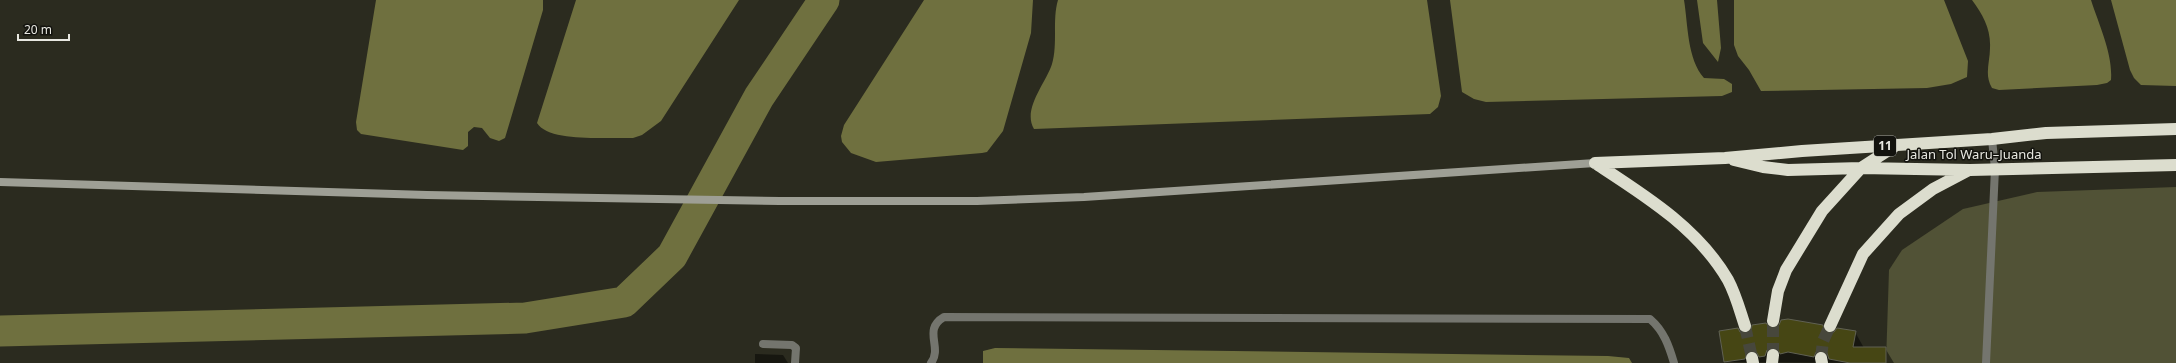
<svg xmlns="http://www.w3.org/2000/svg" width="2176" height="363" viewBox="0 0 2176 363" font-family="'Noto Sans',sans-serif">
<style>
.green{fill:#515236}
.water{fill:#6f703f}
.shadow{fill:#0007}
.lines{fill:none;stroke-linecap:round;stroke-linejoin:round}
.river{stroke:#6f703f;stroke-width:31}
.building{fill:#464614;stroke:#606153}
.highway-tunnel{stroke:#47473c;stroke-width:12;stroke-dasharray:12 6;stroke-linecap:butt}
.lane{stroke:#74756e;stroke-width:8}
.secondary{stroke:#9e9f95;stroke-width:8}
.highway{stroke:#dcddce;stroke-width:12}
.labels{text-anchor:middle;stroke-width:3;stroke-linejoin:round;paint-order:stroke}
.shield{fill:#13130e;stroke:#a8a8a2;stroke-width:1}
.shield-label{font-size:12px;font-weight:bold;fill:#e8e8e1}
.street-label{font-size:13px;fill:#e8e8e1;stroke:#13130e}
</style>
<rect width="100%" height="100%" fill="#2b2b1f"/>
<path class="green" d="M2176,187v176h-290l3,-93 13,-20 61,-41 74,-17z"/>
<path class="water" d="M376,0h167v10l-38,128 -6,3 -9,-3 -8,-10 -8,-1 -6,5v14l-5,4 -102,-16 -4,-4 -1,-8z
M576,0h163l-78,121 -19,14 -9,3c-23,-1 -84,5 -96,-15z
M924,0h109l-2,33 -28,98 -16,21 -5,1 -106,9 -25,-9 -9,-11 -1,-6 3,-11z
M1058,0h369l14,96 -3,11 -8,7 -396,15c-12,-20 12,-46 18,-65 6,-21 0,-44 6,-64z
M1450,0h234c4,24 3,59 20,78l20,1 8,5v8l-10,4 -236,6 -12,-3 -12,-7z
M1697,0h20l4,48 -3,14 -15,-19z
M1734,0h210l24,61 -1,16 -16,7 -24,4 -166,3 -12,-21 -11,-14 -4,-11z
M1972,0h119c8,25 22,54 20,80l-4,3 -10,2 -98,5 -7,-2c-8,-13 -2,-26 -2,-40 1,-19 -7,-33 -18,-48z
M2111,0h65v86l-35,-1 -7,-7 -4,-8z
M995,348l613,8 21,2 3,5h-649v-12z"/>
<path class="shadow" d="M1822,326l5,8 28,-2 9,16h21l9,15 -169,-1 -5,-30 27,2 21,-6z
M755,354l28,1 5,8h-33z"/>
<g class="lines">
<path class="river" d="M0,331l525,-13 99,-16 48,-46 87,-159 65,-97"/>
</g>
<path class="building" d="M1788,319l35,6 1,5 3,3 7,-1 3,-4 19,3 -3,16h33v16h-36l-21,-4 -2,-6 -4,-2 -7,1 -2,5 -26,-5 -8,2 -2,-5 -4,-1 -7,2 -2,6 -6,1 -2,-4 -6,-2 -4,2 -2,6 -21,3 -5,-31 19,-3 2,4 7,1 4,-2 1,-6 14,-2 3,4 6,1 4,-3 2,-5z"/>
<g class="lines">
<path class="highway-tunnel" d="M1745,326l7,32
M1773,355v-34
M1821,358l2,-17 7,-15"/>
<path class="lane" d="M763,344l29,1 4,3 -1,15
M931,363c12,-16 -9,-33 13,-46l706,2c14,12 19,27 24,44
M1986,363l9,-194 -3,-30"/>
<path class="secondary" d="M0,182l427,13 353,6h197l107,-4 511,-34"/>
<path class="highway" d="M1734,160l29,7 25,3 73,-2 109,2 206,-5
M1595,163l130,-5 77,-7 190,-12 54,-6 130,-4
M1595,163c49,32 103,65 133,117 8,15 12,31 17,46
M1773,321l5,-30 8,-21 36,-59 39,-43 34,-22
M1830,326l33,-72 36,-40 34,-25 36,-19
M1752,358l1,5
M1821,358l1,5
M1772,363l1,-8"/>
</g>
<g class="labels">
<rect class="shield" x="1874" y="136" width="22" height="20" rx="3"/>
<g class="shield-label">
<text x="1885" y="150">11</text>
</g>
<g class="street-label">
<text x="1974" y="159">Jalan Tol Waru–Juanda</text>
</g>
</g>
<path d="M18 34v6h51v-6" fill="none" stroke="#e8e8e1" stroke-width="2"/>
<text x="24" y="34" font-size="12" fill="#e8e8e1" stroke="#13130e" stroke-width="3" paint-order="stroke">20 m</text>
</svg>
